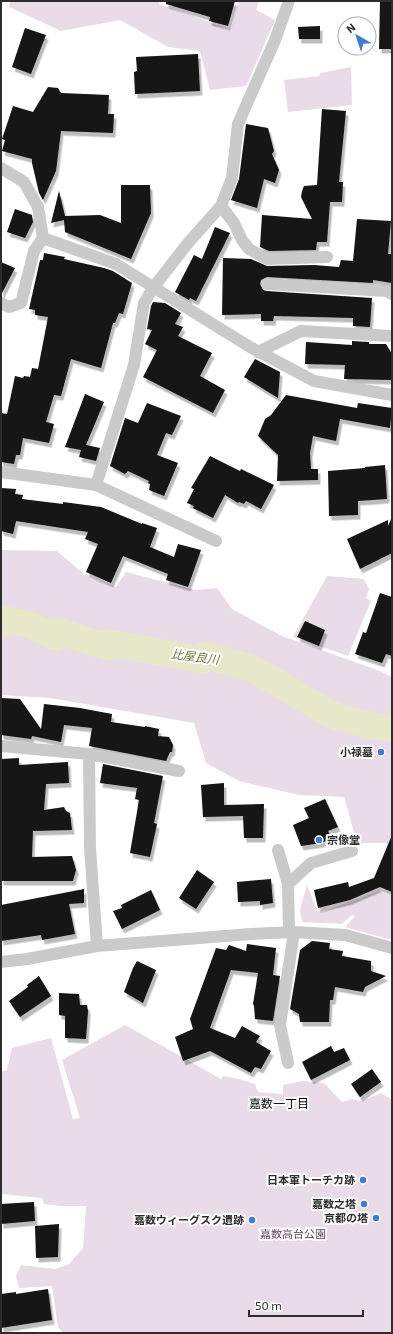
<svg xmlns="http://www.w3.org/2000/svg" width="393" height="1334" viewBox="0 0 393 1334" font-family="'Exo 2','Noto Sans JP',sans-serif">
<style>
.green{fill:#e9dbe7}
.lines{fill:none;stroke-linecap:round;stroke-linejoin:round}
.river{stroke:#e6e8c9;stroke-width:27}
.building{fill:#141414;filter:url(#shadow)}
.street{stroke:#cacaca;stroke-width:12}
.poi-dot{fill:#3d7bd6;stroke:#fff;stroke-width:1.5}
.labels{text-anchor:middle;stroke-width:4;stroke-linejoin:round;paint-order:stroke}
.poi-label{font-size:11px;font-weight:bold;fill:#2d2d2d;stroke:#fff;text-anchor:end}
.park-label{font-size:11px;fill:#643e5d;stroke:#fff}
.water-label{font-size:12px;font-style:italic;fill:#73763b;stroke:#fff}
.neighbourhood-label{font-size:12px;fill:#000;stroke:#fff}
</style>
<defs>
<filter id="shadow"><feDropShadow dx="2.5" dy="4.5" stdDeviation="0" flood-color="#0004"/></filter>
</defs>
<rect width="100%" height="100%" fill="#fff"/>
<path class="green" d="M10,1h150l-1,3 72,26 8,-29h20l-3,9 19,10 -29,66 -36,4 -10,-39 -32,-4 -48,-27 -59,11 -52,-24z
M351,67l1,38 -64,7 -4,-32 35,-4 2,-3z
M1,550l56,1 28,24 31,12 10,-15 69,18 22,-2 15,21 50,27 98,35 12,6v171l-7,-5h-28l-13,-46 -45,-2 -60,-14 -33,-18 -12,-40 -144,-25 -49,-3z
M327,576l37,3 5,10 -3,9 5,3 -23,55 -55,-19z
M307,885l10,25 5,2 57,-21 13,5v44l-47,-13 10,-11 -3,-1 -10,9 -40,-2 -2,-13z
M125,1025l96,54 2,-3 16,3 16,5 3,8 25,2v-9l20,-4 21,2 18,19 10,-3 9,2 20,-8 11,7v233h-329l-5,-6 -6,-41 -33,2 -3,-12 5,-11 34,4 14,-5 14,-16 3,-42h-25l-17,-2 -2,-6 -41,-4v-122l6,-2 5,-22 39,-10 22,81 7,-1 -18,-58z"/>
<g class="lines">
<path class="river" d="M1,623l1,1 1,-5 27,6 26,12 1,-6 51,16 1,-4 94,17 1,-5 48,13 80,47 40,11 20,2"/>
</g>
<path class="building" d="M166,1h69l-7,25 -19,-5 1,-4 -44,-13z
M380,1h12v48h-13z
M320,26v13h-21l-1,-12z
M25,28l21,7 -15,39 -19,-7z
M198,54l2,37 -65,3 -1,-22 3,-1 -1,-14z
M48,87l10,1 3,5 48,2 -1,19h6l-1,19 -52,-2 -5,40 -13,29 -4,-7 -7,-30v-4l-30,-8 3,-11 -3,-1 11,-33 20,6z
M322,109l24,2 -7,71h4l-1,20h-12l-3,40h-10l-1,8 -47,1 -9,-4 2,-32 50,4 -11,-22 1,-6 2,-5 13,-1z
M246,124l22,4 6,23 -2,3 7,16 -4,13 -11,-4 -7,29 -26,-8 8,-21z
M121,185h29l1,28 -20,46 -66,-27 -1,-12 -13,3 8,-32 6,25 35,-1 21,8z
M15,209l17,6 1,7 -8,16 -18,-6z
M357,219l34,2 -3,33h4v29l-19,-3v3l-106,-6 -6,3 -1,4 3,6 4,1 105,7 -2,29 -17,-1v-8l-79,-2 -1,5h-12v-7l-39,1 1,-57 28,1 16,7 47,-1 25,2 2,-7 12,1z
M215,227l15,6 -34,68 -6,-3 -1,2 -14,-8 19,-37 8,4z
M44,253l21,4 -1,2 40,9 9,3 19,12 -9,31 -4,-1 -4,10h-2l-12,45 -30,-9 -10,37 -7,-1 -8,27 8,2 -5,19 -26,-5 -3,17h-4l-2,9 -13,-2v-49l6,1 8,-38 8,2 1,-2 6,1 2,-9 6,1 10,-52 -13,-2v-5l-6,-1 11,-49h3z
M1,262l14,6 -14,27z
M153,302l12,1 16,10 -6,11 8,3 -5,9 34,17 -12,23 25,14 -12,23 -70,-36 14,-27 -12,-6 7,-14 -5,-1 4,-23z
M352,341l17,1v2h17l6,10v26l-48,-1 1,-14 -40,-1 1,-22 46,3z
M255,359l25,13 -2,26 -34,-21z
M85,394l19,8 -18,43 14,3 -4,13 -17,-4 2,-7 -16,-3z
M286,395l71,13 1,-5 34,5 -2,20 -50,-9 -4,22 -23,-5 -3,17 1,16h7v11l-41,1 1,-26 -20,-19 7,-17 6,-4z
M147,403l34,13 -9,19 -6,-2 -9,22 21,8 -14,33 -15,-6 1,-6 -2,-1 1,-2 -21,-10 -3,3 -15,-8 15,-48 13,5z
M210,456l30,15 1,-2 33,16 -13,24 -15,-8 -2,3 -5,-2 -1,1 -13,-8 -12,23 -20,-10 1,-2 -7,-3 7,-14 -3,-1z
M385,465l2,34 -29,2v14l-29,1 -1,-45 37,-3v-1z
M1,488l15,1 -1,5 8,1 -1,4 41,5v-2l38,5 41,17v-1l15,5 -7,19 24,10 4,-13 23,6 -13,37 -22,-7 2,-6 -45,-18 -12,27 -25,-11 12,-28 -13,-5 3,-7 -72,-11 -3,13 -12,-3z
M391,519h1v34l-32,16 -13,-30 41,-19v6z
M380,593l12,4v59l-6,-2 -4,9 -27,-9 8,-22 3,1z
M305,621l20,9 -6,16 -22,-9z
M1,698l19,1 21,30 3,-25 36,4 32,6 -1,8 34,5v-1l14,3 -1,7 11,1 4,8 -1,7h-2l-4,9 -77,-15 3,-18 -28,-3 -3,17 -29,-6 -1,3 -30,-4z
M19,758v7l49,-3 1,21 -23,1 -2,26 20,-3 2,4 4,2 2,17 -39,1 -1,26 40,-1 4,14 -3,11h-72v-122z
M103,764l60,12 -9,47 3,1 -7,33 -20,-4 9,-53 -4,-1 2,-11 -37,-5z
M224,783v22l40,-1 -1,34h-19l-1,-22 -40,1 -2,-32z
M325,799l13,28 -10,4 4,8 -11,4 -20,3 -8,-21 16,-7 -5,-10z
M392,835v57l-12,-5 -30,13 -32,8 -4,-18 34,-8 1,5 25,-9z
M197,870l17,12 -18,27 -17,-11z
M271,879l2,24 -13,2v-4l-22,1 -1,-20z
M84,889v14l-15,1 6,30 -33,6 -1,-5 -40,6v-36z
M151,890l9,20 -38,19 -9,-18 9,-3 -1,-3z
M312,941l18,2 -1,6 14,2 -1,5 29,5v10l15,5 -21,11 -2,5 -28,-5 -2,13h-3l-1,22h-29l-1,-8 -9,-5 10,-59z
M247,944l29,4 -3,27 7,1 -7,45 -18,-2 -1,-13 -1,-2 5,-31 -27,-3 -21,58 25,10 7,-12 18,10 -4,6 15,9 -10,18 -6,-2 -4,6 -41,-22 -27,10 -8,-24 18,-8 -3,-10 26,-71 10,2 3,-5 17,6z
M137,961l19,9 -13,33 -19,-11 9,-24z
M39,976l12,20 -31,21 -11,-16 19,-14 -1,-2z
M59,993l20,1 1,11h7l1,6 -2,28 -21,-1v-22l-6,-1z
M331,1046l3,6 10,-4 6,12 -39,20 -9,-18z
M372,1069l9,13 -21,15 -9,-13z
M34,1202l1,19 -34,3v-20z
M59,1224l-1,33 -22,1 -1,-32z
M48,1289l4,31 -51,8v-34l15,-2v2z"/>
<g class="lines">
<path class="street" d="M1,168l23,14 14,25 5,31 73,26 134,83 64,34 78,14
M221,206l13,17 8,17 7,9 18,10 60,-2
M267,284l120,7 5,3
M1,303l8,4 12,-4 13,-52 9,-13
M258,352l43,-21 91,5
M1,472l95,13 38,-120 10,-62 9,-15 35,-45 33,-37 11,-28 6,-54 37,-84 14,-39
M96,485l120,56
M1,746l88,8 1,94 7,98
M89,754l90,17
M278,850l10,34 1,49
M288,884l23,-21 41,-12
M1,962l26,-3 70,-13 154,-12 43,-2 51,3 47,13
M288,1063l-8,-38 14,-93"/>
</g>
<g class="poi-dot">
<circle cx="381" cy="752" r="4"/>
<circle cx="319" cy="840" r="4"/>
<circle cx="363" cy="1180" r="4"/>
<circle cx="364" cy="1204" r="4"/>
<circle cx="376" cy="1218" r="4"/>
<circle cx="252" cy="1220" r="4"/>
</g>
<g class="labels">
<g class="poi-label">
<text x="373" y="756">小禄墓</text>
<text x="327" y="844" text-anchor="start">宗像堂</text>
<text x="355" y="1184">日本軍トーチカ跡</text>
<text x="356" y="1208">嘉数之塔</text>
<text x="368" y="1222">京都の塔</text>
<text x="244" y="1224">嘉数ウィーグスク遺跡</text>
</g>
<g class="park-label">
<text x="293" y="1238">嘉数高台公園</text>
</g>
<g class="water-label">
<text transform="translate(195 657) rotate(7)" y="4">比屋良川</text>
</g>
<g class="neighbourhood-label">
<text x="279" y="1108">嘉数一丁目</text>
</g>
</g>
<rect width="393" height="1334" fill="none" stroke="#2d2d2d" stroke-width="4"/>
<g transform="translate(357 36) rotate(321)"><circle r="19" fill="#ffffff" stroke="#ababab"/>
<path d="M0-3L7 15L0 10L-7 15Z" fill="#3d7bd6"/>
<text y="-6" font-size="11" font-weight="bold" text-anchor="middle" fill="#2d2d2d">N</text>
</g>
<path d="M249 1310v6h114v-6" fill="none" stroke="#2d2d2d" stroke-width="2"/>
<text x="255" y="1310" font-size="12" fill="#2d2d2d" stroke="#ffffff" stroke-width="3" paint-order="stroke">50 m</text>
</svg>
